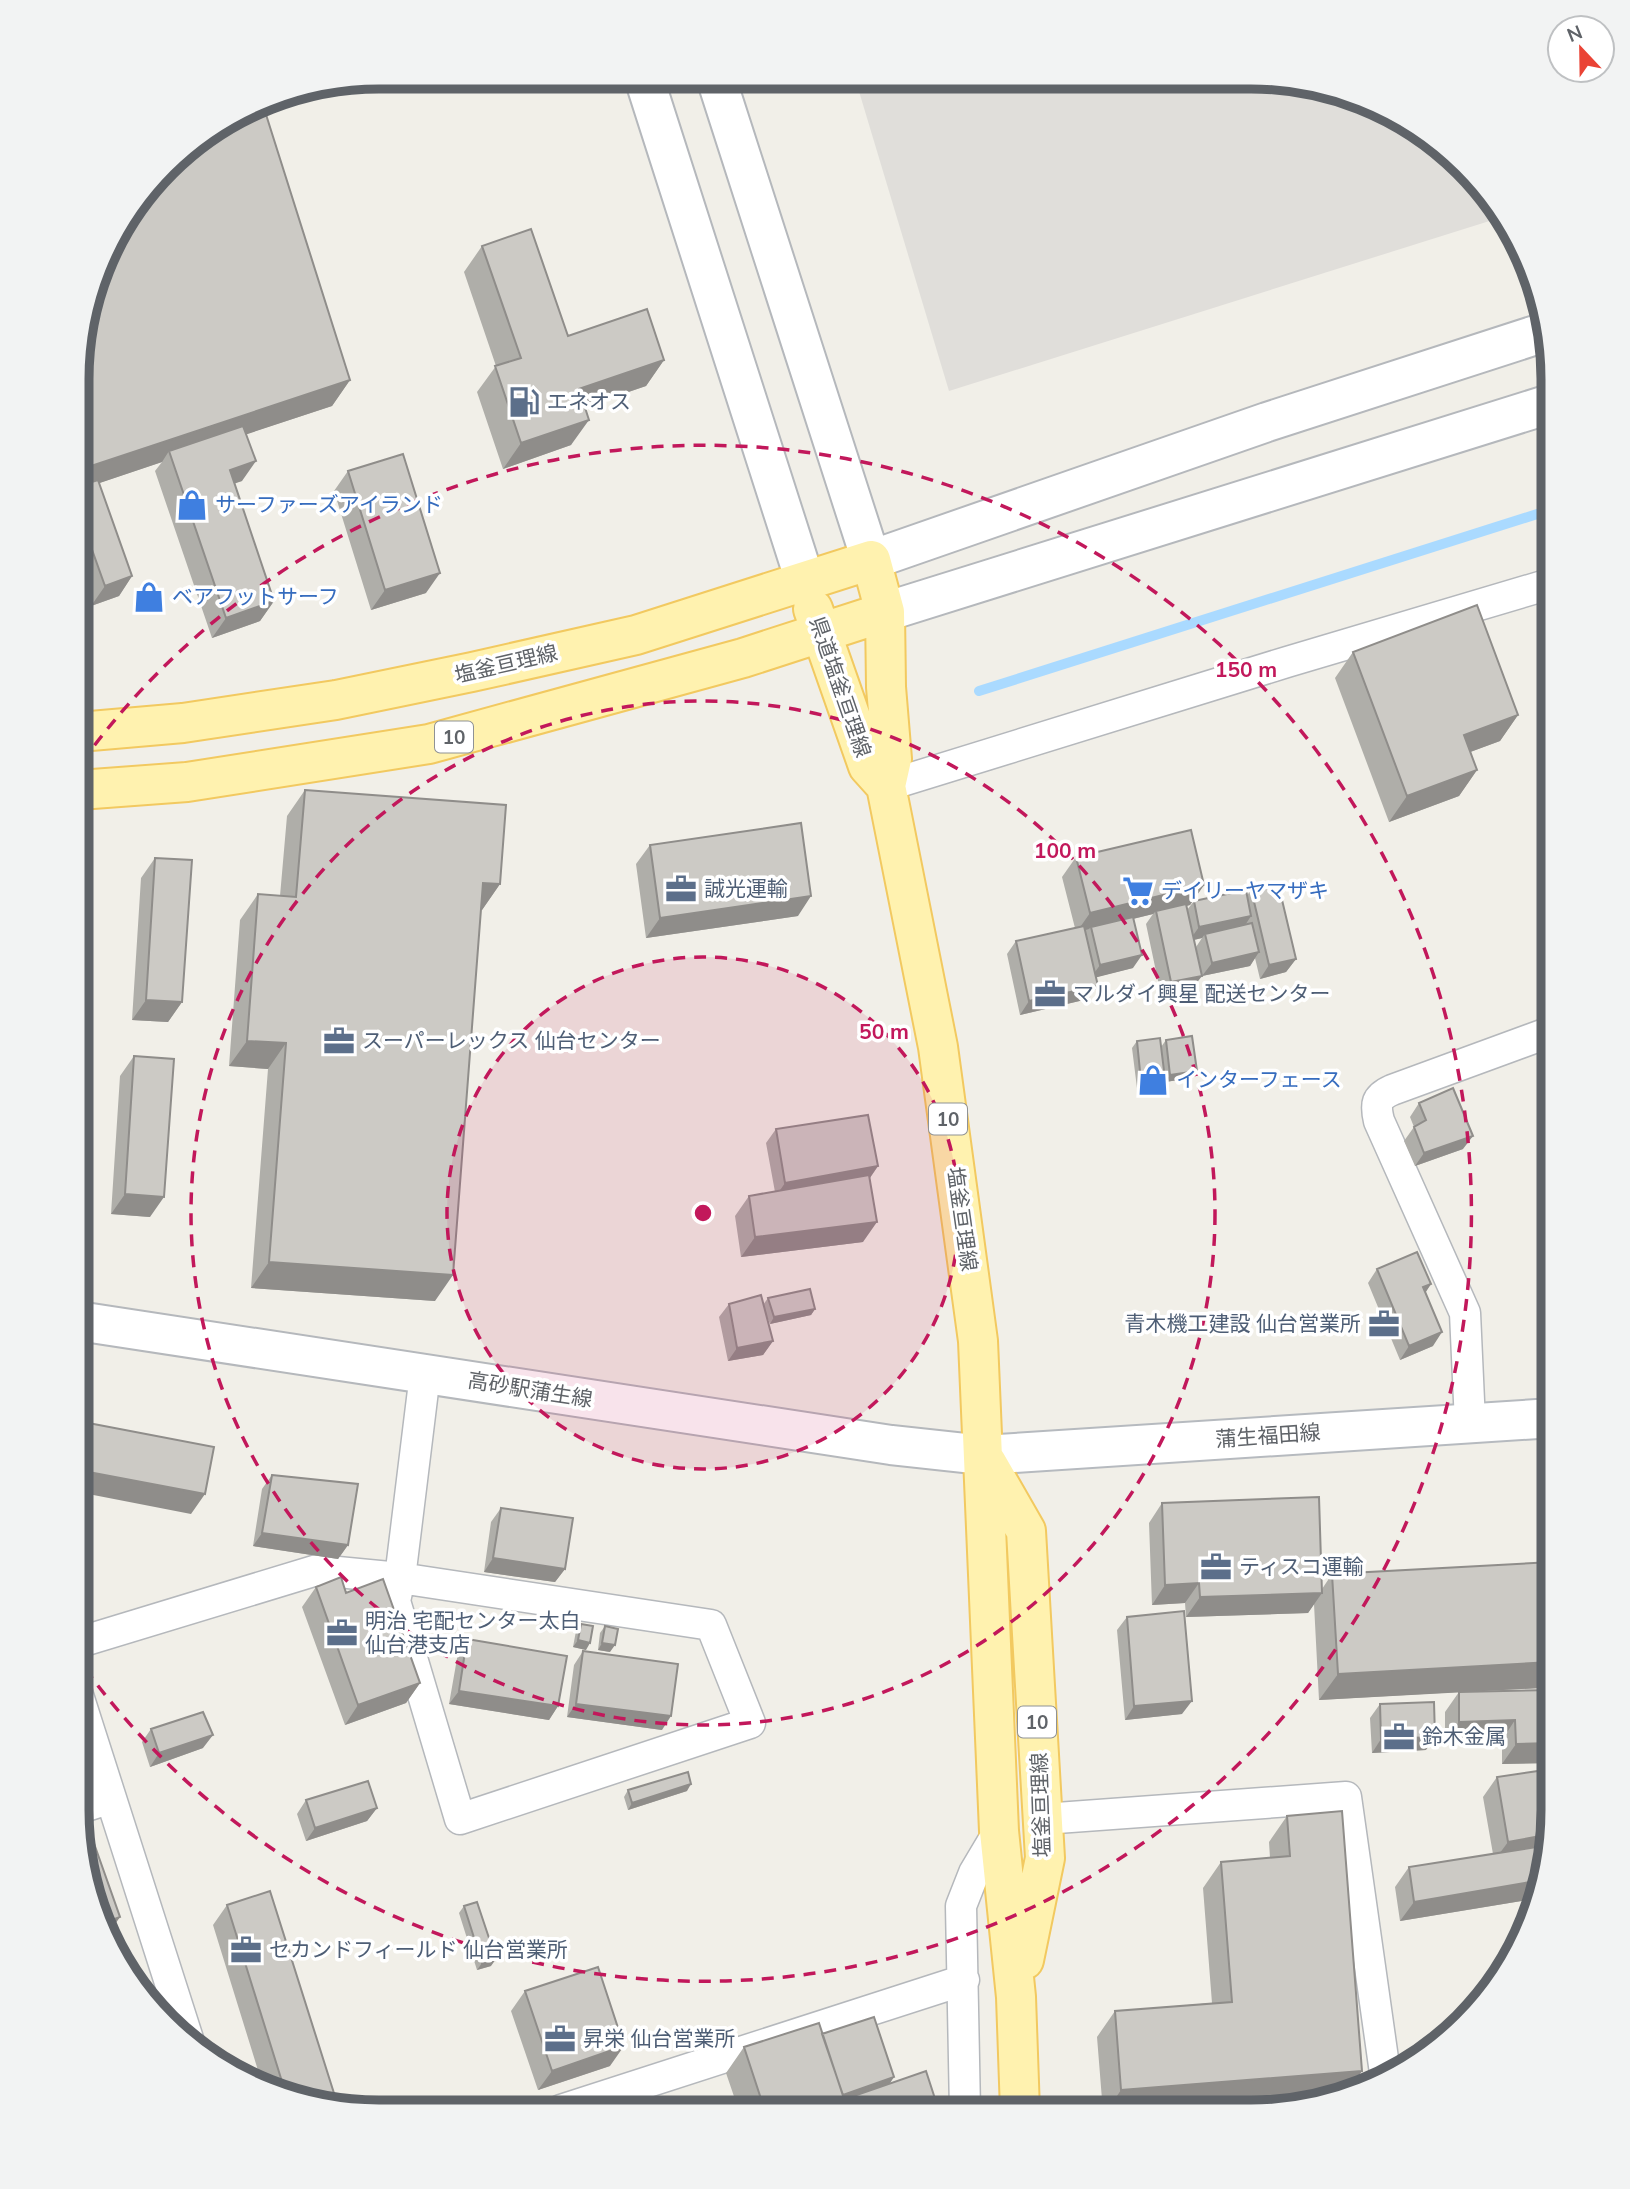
<svg xmlns="http://www.w3.org/2000/svg" width="1630" height="2189" viewBox="0 0 1630 2189" font-family="Mulish,'Noto Sans JP',sans-serif">
<style>
.industrial{fill:#e0deda}
.lines{fill:none;stroke-linecap:round;stroke-linejoin:round}
.stream{stroke:#aadaff;stroke-width:10}
.minor-casing{stroke:#b5b8bc;stroke-width:33}
.tertiary-casing{stroke:#b5b8bc;stroke-width:42}
.secondary-casing{stroke:#b6babf;stroke-width:42}
.primary-casing{stroke:#f2c960;stroke-width:42}
.minor{stroke:#fff;stroke-width:30}
.tertiary{stroke:#fff;stroke-width:38}
.secondary{stroke:#fff;stroke-width:38}
.primary{stroke:#fff2af;stroke-width:38}
.wall{fill:#afaea9}
.shaded-wall{fill:#8f8d8a}
.building{fill:#cccac5;stroke:#8f8d8a;stroke-width:2}
.ring{fill:none;stroke:#c2185b;stroke-width:3.5;stroke-dasharray:12 9}
.labels{text-anchor:middle;stroke-width:7;stroke-linejoin:round;paint-order:stroke}
.shield{fill:#fff;stroke:#8f9295;stroke-width:2}
.shield-label{font-size:19px;font-weight:bold;fill:#5f6368}
.service-label{font-size:21px;fill:#4e5e75;stroke:#fff;text-anchor:start}
.shop-label{font-size:21px;fill:#366cbe;stroke:#fff;text-anchor:start}
.street-label{font-size:21px;fill:#5f6368;stroke:#fff}
.rim{fill:none;stroke:#5f6368;stroke-width:9}
.centre{fill:#c2185b;stroke:#fff;stroke-width:3.5}
.ring-label{font-size:21px;text-anchor:middle;font-weight:bold;fill:#c2185b;stroke:#fff;stroke-width:7;stroke-linejoin:round;paint-order:stroke}
</style>
<rect width="100%" height="100%" fill="#f1efe8"/>
<path class="industrial" d="M855,78l435,2 76,20 68,39 65,79 -550,173z"/>
<g class="lines">
<path class="stream" d="M979,691l574,-182"/>
<defs>
<path id="minor" d="M886,786l401,-124 266,-79
M1470,1423l-5,-110 -86,-192c-4,-17 -3,-24 13,-31l161,-59
M77,1643l240,-73 83,8 311,47 39,98 -290,96 -65,-218 5,-23 25,-204
M77,1692l112,350
M77,1809l34,-11
M1043,1819l303,-22 40,283
M561,2110l403,-130
M965,2111l-4,-205 13,-33 25,-42"/>
<path id="tertiary" d="M644,78l161,503
M716,78l155,482 396,-138 275,-89
M885,612l668,-209
M78,1321l813,124 92,10"/>
<path id="secondary" d="M983,1455l570,-37"/>
<path id="primary" d="M813,609l55,157 18,20
M79,732l104,-9 153,-23 136,-28 164,-37 235,-75 14,52 1,75 6,72 -6,27 52,261 40,294 21,490 17,166 4,114
M79,790l108,-8 242,-38 314,-86 142,-46
M987,1463l39,68 19,327 -21,102"/>
</defs>
<use href="#minor" class="minor-casing"/>
<use href="#tertiary" class="tertiary-casing"/>
<use href="#secondary" class="secondary-casing"/>
<use href="#primary" class="primary-casing"/>
<use href="#minor" class="minor"/>
<use href="#tertiary" class="tertiary"/>
<use href="#secondary" class="secondary"/>
<use href="#primary" class="primary"/>
</g>
<path class="wall" d="M482,246l86,90 96,24 -18,26 -61,21 -14,38 -68,24 -26,-77 19,-26 -32,-94z
M80,340l270,40 -18,26 -86,28 -4,47 -8,2 40,118 -14,20 -48,17 -57,-167 7,-9 -63,21 33,93 -13,20 -28,10 -12,-33z
M348,471l78,122 -55,17 -37,-119z
M1353,652l165,63 -18,26 -30,11 7,18 -18,26 -70,26 -54,-144z
M305,790l195,94 -18,26h-1l-46,391 -184,-13 17,-219 -39,-3 11,-146 18,-26 22,2 7,-80z
M650,845l148,71 -152,22 -10,-74z
M1076,857l128,28 -14,20 -3,1v4l7,-9 53,-5 4,-7 45,70 -10,13 -26,7 -5,-21 -5,8 -48,10 -6,-29 6,-9 -8,2 -2,49 -31,6 -15,-71 7,-10 -20,5v49l-37,9 2,9 -10,13 -68,16 -13,-61 9,-13 59,-13 -13,-51z
M155,858l27,144 -14,20 -36,-2 9,-142z
M1166,1040l26,38 -27,4 -2,-21 -3,24 -23,3 -5,-40 5,-7 24,6z
M134,1056l16,161 -39,-3 9,-138z
M1419,1103l44,46 -48,17 -11,-25 10,-14 -4,-10z
M776,1129l102,37 -8,12 -7,64 -122,15 -6,-41 14,-20 26,-4 -9,-49z
M1377,1269l54,15 -6,8 8,54 -33,14 -32,-77z
M768,1298l47,11 -4,6 -41,9 -6,-15 9,32 -10,14 -35,6 -9,-44 10,-13 34,1z
M272,1475l76,70 -10,14 -85,-13 9,-57z
M1162,1503l160,86 10,-15 209,114 -69,3 80,-1v73l-50,1v-24l-57,1v-29l14,-20 -140,8 -5,-96 -6,9 -122,4 -1,-14 -33,2 -3,-82z
M501,1508l64,61 -10,13 -71,-10 7,-50z
M316,1587l30,6 74,90 -14,20 -61,22 -43,-118z
M1127,1617l55,97 -57,6 -8,-90z
M581,1624l5,26 -13,-3 3,-16z
M605,1626l5,26 -12,-2 2,-17z
M467,1639l91,67 -9,14 -100,-16 9,-51z
M583,1651l79,79 -95,-13 7,-52z
M1380,1704l46,46 -54,3 -2,-35z
M151,1729l52,19 -53,19 -8,-25z
M1497,1777l55,53 -13,68 -139,23 -5,-34 14,-20 84,-13 -10,-57z
M628,1790l59,1 -59,19 -4,-13z
M306,1800l71,8 -10,13 -61,20 -9,-27z
M1287,1816l63,273 -49,11 -142,12h-56l-6,-75 18,-26 97,-8 -9,-115 18,-26 49,-4 -1,-16z
M227,1905l112,204 -78,-29 -48,-155z
M464,1906l27,60 -14,4 -18,-57z
M525,1991l85,75 -72,24 -27,-79z
M822,2034l68,49 49,28h-200l-13,-38 18,-26z"/>
<path class="shaded-wall" d="M664,360l-18,26 -86,29 19,-26z
M350,380l-18,26 -160,53 -3,-8 -7,11 -83,28v-20z
M589,420l-18,25 -68,24 18,-26z
M256,461l-14,20 -26,9 14,-20z
M86,533l-7,9v-7z
M440,573l-14,20 -55,17 14,-20z
M132,576l-13,20 -28,10 14,-20z
M274,601l-14,20 -48,17 14,-20z
M1518,715l-18,26 -54,20 18,-26z
M1477,770l-18,26 -70,26 18,-26z
M483,883l17,1 -18,26 -17,-1z
M1204,885l-14,20 -34,8v-2l-3,3 -62,15v-2l-2,2 -13,4 14,-20z
M811,896l-13,20 -152,22 14,-20z
M1251,916l-9,14 -37,4 -3,4 -13,3 10,-14z
M1259,952l-9,14 -48,10 10,-13z
M1142,955l-9,13 -43,11 10,-14z
M1296,959l-10,13 -26,7 9,-14z
M1202,976l-10,13 -31,6 10,-13z
M1098,986l-10,13 -68,16 9,-14z
M146,1000l36,2 -14,20 -36,-2z
M247,1041l39,2 -18,26 -39,-3z
M1197,1071l-5,7 -27,4 5,-7z
M1165,1079l-5,6 -23,3 4,-7z
M1473,1136l-10,13 -48,17 9,-13z
M878,1166l-9,13 -93,17 9,-13z
M125,1194l39,3 -14,20 -39,-3z
M877,1222l-14,20 -122,15 14,-20z
M269,1262l184,13 -18,26 -184,-13z
M1431,1284l-9,14 1,-11z
M815,1309l-4,6 -41,9 4,-7z
M1442,1332l-9,14 -33,14 9,-14z
M773,1341l-10,14 -35,6 9,-13z
M78,1470l127,24 -14,20 -113,-22z
M262,1533l86,12 -10,14 -85,-13z
M493,1558l72,11 -10,13 -71,-10z
M1199,1583l-14,20 -33,2 13,-20z
M1322,1593l-14,20 -122,4 14,-20z
M578,1640l12,3 -4,7 -13,-3z
M602,1643l13,2 -5,7 -12,-2z
M1552,1662v9l-11,17 -222,12 19,-26z
M420,1683l-14,20 -61,22 13,-20z
M459,1691l99,15 -9,14 -100,-16z
M1192,1701l-10,13 -57,6 9,-14z
M576,1704l95,12 -9,14 -95,-13z
M1515,1720l-13,20 -57,1 14,-19z
M213,1735l-10,13 -53,19 9,-14z
M1435,1737l-9,13 -54,3 9,-14z
M1552,1743v20l-50,1 14,-20z
M691,1784l-4,7 -59,19 4,-7z
M377,1808l-10,13 -61,20 9,-13z
M1551,1834l-3,18 -54,9 14,-19z
M1542,1880l-3,18 -139,23 14,-19z
M120,1917l-13,19 -3,-13z
M496,1959l-5,7 -14,4 5,-7z
M624,2046l-14,20 -72,24 14,-19z
M1362,2071l-12,18 -49,11 -142,12h-53l15,-22z
M894,2077l-9,14 -46,15 4,-11z"/>
<path class="building" d="M263,105l87,275 -271,90 1,-130 37,-111 63,-77z
M531,229l37,107 79,-27 17,51 -85,29 10,31 -68,23 -26,-77 26,-8 -39,-112z
M243,426l13,35 -26,9 44,131 -48,17 -57,-167z
M403,454l37,119 -55,17 -37,-119z
M98,480l34,96 -27,10 -19,-53 -7,2v-49z
M1477,605l41,110 -54,20 13,35 -70,26 -54,-144z
M305,790l201,15 -6,79 -17,-1 -30,392 -184,-13 17,-219 -39,-2 11,-147 38,3z
M801,823l10,73 -151,22 -10,-73z
M1191,830l13,55 -114,28 -14,-56z
M79,832h3l-3,78z
M155,858l37,2 -10,142 -36,-2z
M1278,883l18,76 -27,6 -18,-76z
M1246,890l5,26 -52,11 -5,-26z
M1186,904l16,72 -31,6 -15,-71z
M1133,917l9,38 -42,10 -9,-38z
M1252,923l7,29 -47,11 -7,-29z
M1084,926l14,60 -69,15 -13,-60z
M1192,1036l5,35 -27,4 -4,-35z
M1160,1038l5,41 -24,2 -4,-40z
M134,1056l40,3 -10,138 -39,-3z
M1453,1088l20,48 -49,17 -10,-26 12,-7 -7,-17z
M868,1115l10,51 -93,17 -9,-54z
M869,1175l8,47 -122,15 -6,-41z
M1417,1252l14,32 -8,3 19,45 -33,14 -32,-77z
M810,1289l5,20 -41,8 -6,-19z
M761,1295l12,46 -36,7 -8,-44z
M78,1421l136,26 -9,47 -127,-24z
M272,1475l86,9 -10,61 -86,-12z
M1319,1497l3,96 -122,4 -1,-14 -34,2 -3,-82z
M501,1508l72,10 -8,51 -72,-11z
M1552,1562v100l-214,12 -6,-100z
M341,1577l5,16 37,-14 37,104 -62,22 -42,-118z
M1184,1611l8,90 -58,5 -7,-89z
M581,1624l12,2 -3,17 -12,-3z
M605,1626l13,3 -3,16 -13,-2z
M467,1639l100,17 -9,50 -99,-15z
M583,1651l95,13 -7,52 -95,-12z
M1552,1690v53l-36,1 -1,-24 -56,2v-30z
M1434,1702l1,35 -54,2 -1,-35z
M203,1712l10,23 -54,18 -8,-24z
M1552,1769l-1,65 -43,8 -11,-65z
M688,1772l3,12 -59,19 -4,-13z
M368,1781l9,27 -62,20 -9,-28z
M1342,1811l20,260 -241,19 -6,-79 117,-9 -11,-140 69,-6 -3,-40z
M85,1818l35,99 -16,6 -25,-103z
M1549,1845l-7,35 -128,22 -5,-35z
M270,1891l69,218 -55,-21 -57,-183z
M477,1902l19,57 -14,4 -18,-57z
M598,1967l26,79 -72,25 -27,-80z
M158,2009l2,7 -7,-6z
M874,2017l20,60 -51,18 -21,-61z
M819,2023l29,88h-83l-21,-64z
M1428,2052l-8,5 -1,-4z
M926,2071l13,40h-90l-4,-12z"/>
<circle cx="703" cy="1213" r="256" fill="#c2185b" fill-opacity=".12"/>
<g class="ring">
<circle cx="703" cy="1213" r="256"/>
<circle cx="703" cy="1213" r="512"/>
<path d="M82 762A768 768 0 1 1 78 1659"/>
</g>
<defs>
<symbol id="fuel-bare" viewBox="-9 -9 18 18"><path d="M-5.5-6h7V0h2V4h1.3V-2.5L3-4.5l.8-.8L6-3V5H2.5V1h-1V6h-7ZM-4.2-4.7v3.2H.2V-4.7Z" fill="#5c6f8a" stroke="#fff" stroke-width="2.5" paint-order="stroke"/></symbol>
<symbol id="shop-bare" viewBox="-9 -9 18 18"><path d="M-5-2.5h2.3a2.7 3.5 0 0 1 5.4 0H5L5.5 6h-11ZM-1.5-2.5h3a1.5 2.3 0 0 0-3 0Z" fill="#3f7fe0" stroke="#fff" stroke-width="2.5" paint-order="stroke"/></symbol>
<symbol id="office-bare" viewBox="-9 -9 18 18"><path d="M-6-3h4V-5.5h4V-3h4V5H-6ZM-1-4.5V-3h2v-1.5ZM-6 0V1H6V0Z" fill="#5c6f8a" stroke="#fff" stroke-width="2.5" paint-order="stroke"/></symbol>
<symbol id="supermarket-bare" viewBox="-9 -9 18 18"><path d="M-6-5.5h2.5l.6 2H6L4.5 2H-2.5L-4.4-4H-6ZM-1.5 3.2a1.3 1.3 0 1 0 .1 0ZM3 3.2a1.3 1.3 0 1 0 .1 0Z" fill="#3f7fe0" stroke="#fff" stroke-width="2.5" paint-order="stroke"/></symbol>
</defs>
<g fill-rule="evenodd">
<use href="#fuel-bare" x="502" y="380" width="44" height="44"/>
<use href="#shop-bare" x="170" y="483" width="44" height="44"/>
<use href="#shop-bare" x="127" y="575" width="44" height="44"/>
<use href="#office-bare" x="659" y="867" width="44" height="44"/>
<use href="#supermarket-bare" x="1116" y="869" width="44" height="44"/>
<use href="#office-bare" x="1028" y="972" width="44" height="44"/>
<use href="#office-bare" x="317" y="1019" width="44" height="44"/>
<use href="#shop-bare" x="1131" y="1058" width="44" height="44"/>
<use href="#office-bare" x="1362" y="1302" width="44" height="44"/>
<use href="#office-bare" x="1194" y="1545" width="44" height="44"/>
<use href="#office-bare" x="320" y="1611" width="44" height="44"/>
<use href="#office-bare" x="1377" y="1715" width="44" height="44"/>
<use href="#office-bare" x="224" y="1928" width="44" height="44"/>
<use href="#office-bare" x="538" y="2017" width="44" height="44"/>
</g>
<g class="labels">
<g class="shield">
<rect x="435" y="721.5" width="38" height="31" rx="5"/>
<rect x="929" y="1103.5" width="38" height="31" rx="5"/>
<rect x="1018" y="1706.5" width="38" height="31" rx="5"/>
</g>
<g class="shield-label">
<text x="454" y="744">10</text>
<text x="948" y="1126">10</text>
<text x="1037" y="1729">10</text>
</g>
<g class="service-label">
<text x="547" y="409">エネオス</text>
<text x="704" y="896">誠光運輸</text>
<text x="1073" y="1001">マルダイ興星 配送センター</text>
<text x="362" y="1048">スーパーレックス 仙台センター</text>
<text x="1361" y="1331" text-anchor="end">青木機工建設 仙台営業所</text>
<text x="1239" y="1574">ティスコ運輸</text>
<text x="365" y="1628">明治 宅配センター太白<tspan x="365" dy="24">仙台港支店</tspan></text>
<text x="1422" y="1744">鈴木金属</text>
<text x="269" y="1957">セカンドフィールド 仙台営業所</text>
<text x="583" y="2046">昇栄 仙台営業所</text>
</g>
<g class="shop-label">
<text x="215" y="512">サーファーズアイランド</text>
<text x="172" y="604">ベアフットサーフ</text>
<text x="1161" y="898">デイリーヤマザキ</text>
<text x="1176" y="1087">インターフェース</text>
</g>
<g class="street-label">
<text transform="translate(506 664) rotate(-13)" y="7">塩釜亘理線</text>
<text transform="translate(840 687) rotate(71)" y="7">県道塩釜亘理線</text>
<text transform="translate(962 1219) rotate(82)" y="7">塩釜亘理線</text>
<text transform="translate(530 1390) rotate(9)" y="7">高砂駅蒲生線</text>
<text transform="translate(1268 1436) rotate(-4)" y="7">蒲生福田線</text>
<text transform="translate(1041 1805) rotate(-92)" y="7">塩釜亘理線</text>
</g>
</g>
<path d="M0 0H1630V2189H0ZM379 89H1251A290 290 0 0 1 1541 379V1810A290 290 0 0 1 1251 2100H379A290 290 0 0 1 89 1810V379A290 290 0 0 1 379 89Z" fill="#f2f3f3" fill-rule="evenodd"/>
<path class="rim" d="M379 89H1251A290 290 0 0 1 1541 379V1810A290 290 0 0 1 1251 2100H379A290 290 0 0 1 89 1810V379A290 290 0 0 1 379 89Z"/>
<circle cx="703" cy="1213" r="10" class="centre"/>
<g class="ring-label">
<text x="1246" y="677">150 m</text>
<text x="1065" y="858">100 m</text>
<text x="884" y="1039">50 m</text>
</g>
<g transform="translate(1581 49) rotate(338)"><circle r="33" fill="#ffffff" stroke="#bfc1c3" stroke-width="2"/>
<path d="M0-5L12 26L0 18L-12 26Z" fill="#ea4335"/>
<text y="-10" font-size="19" font-weight="bold" text-anchor="middle" fill="#5f6368">N</text>
</g>
</svg>
